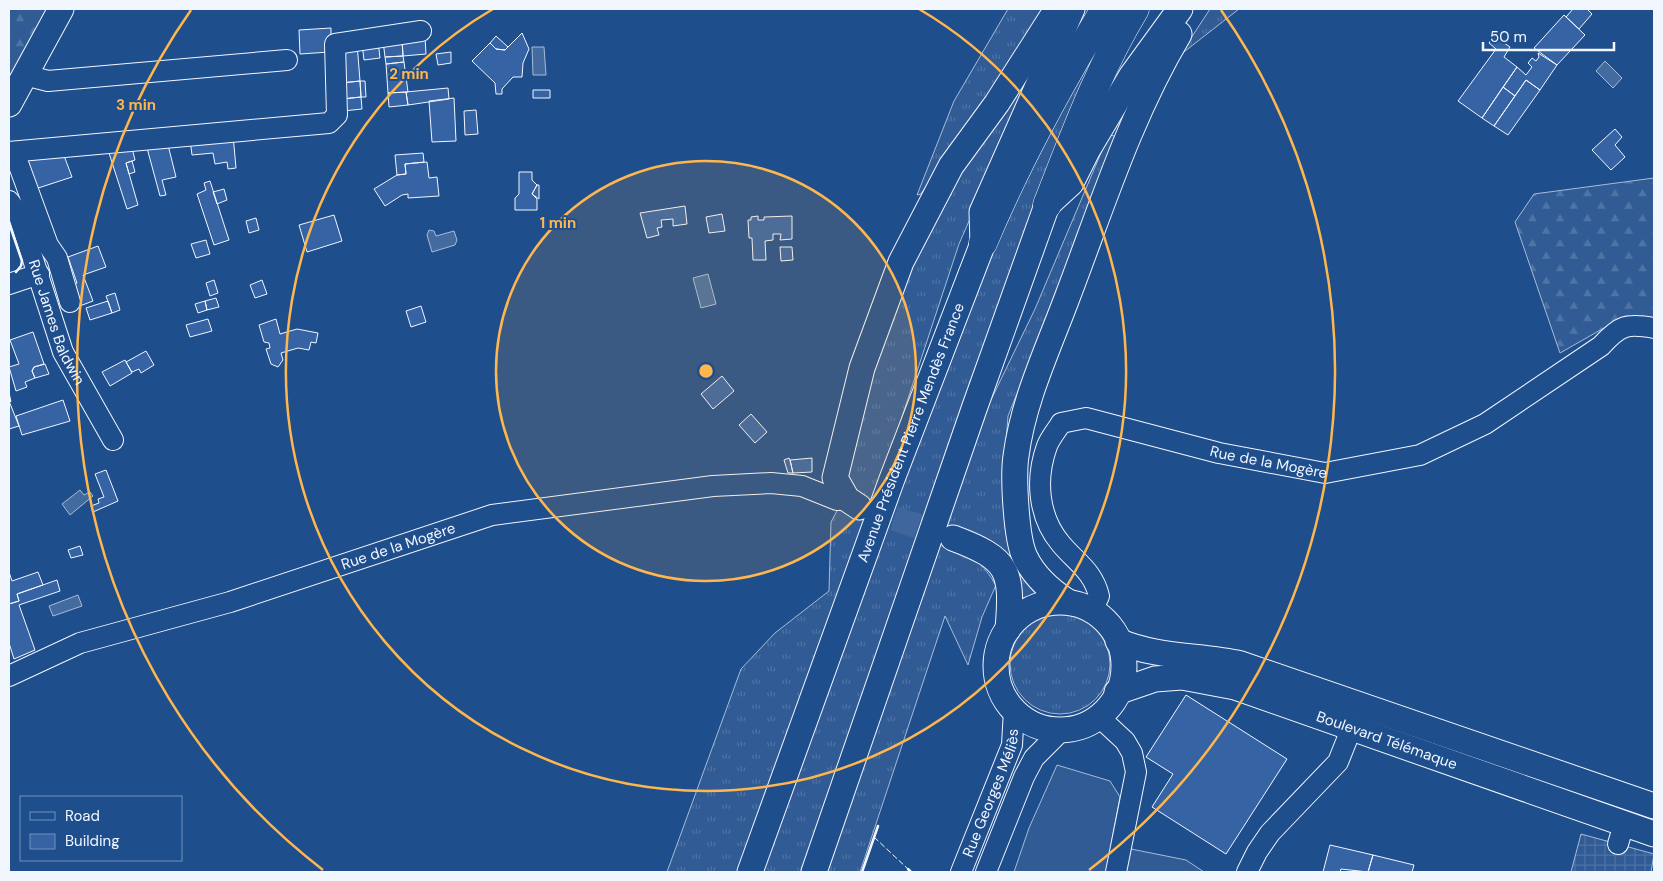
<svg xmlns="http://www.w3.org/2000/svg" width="1663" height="881" viewBox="0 0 1663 881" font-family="'DM Sans',sans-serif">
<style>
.grass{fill:url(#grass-tufts);stroke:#a8bbd7}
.forest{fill:url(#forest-firs);stroke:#a8bbd7}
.built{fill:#305b95;stroke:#a8bbd7}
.plaza{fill:url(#plaza-grid);stroke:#a8bbd7}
.water{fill:#446ba0;stroke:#a8bbd7}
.building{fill:#3563a3;stroke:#f2f6ff}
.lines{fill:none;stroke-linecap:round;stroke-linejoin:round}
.major-tunnel{stroke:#3f679d;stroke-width:25;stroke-dasharray:25 12;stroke-linecap:butt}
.minor-casing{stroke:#f2f6ff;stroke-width:22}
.major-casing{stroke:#f2f6ff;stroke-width:27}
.highway-casing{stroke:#f2f6ff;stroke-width:29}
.minor{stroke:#1f4e8c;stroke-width:20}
.major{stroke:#1f4e8c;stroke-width:25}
.highway{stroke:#1f4e8c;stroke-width:28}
.fence{stroke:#f2f6ff;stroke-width:1;stroke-dasharray:6 2.5;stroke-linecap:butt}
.wall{stroke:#f2f6ff;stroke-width:2.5}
.ring{fill:none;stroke:#ffb74d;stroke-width:2.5}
.labels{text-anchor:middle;stroke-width:4;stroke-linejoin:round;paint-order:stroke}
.street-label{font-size:15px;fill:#f2f6ff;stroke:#1f4e8c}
.centre{fill:#ffb74d;stroke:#1f4e8c;stroke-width:2.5}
.ring-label{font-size:15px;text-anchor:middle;font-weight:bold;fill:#ffb74d;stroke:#1f4e8c;stroke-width:4;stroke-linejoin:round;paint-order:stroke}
</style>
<defs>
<pattern id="grass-tufts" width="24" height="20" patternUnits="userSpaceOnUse" patternTransform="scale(1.25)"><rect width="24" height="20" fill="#305b95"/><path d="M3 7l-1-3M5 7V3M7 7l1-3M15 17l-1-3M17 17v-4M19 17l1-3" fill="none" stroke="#4e73a5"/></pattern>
<pattern id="forest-firs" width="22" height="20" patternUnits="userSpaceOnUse" patternTransform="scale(1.25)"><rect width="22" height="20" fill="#305b95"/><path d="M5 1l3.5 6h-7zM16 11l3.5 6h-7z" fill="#4e73a5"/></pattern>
<pattern id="plaza-grid" width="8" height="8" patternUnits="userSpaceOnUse" patternTransform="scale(1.25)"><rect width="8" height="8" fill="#305b95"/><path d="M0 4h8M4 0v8" fill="none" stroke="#4e73a5"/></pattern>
</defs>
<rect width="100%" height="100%" fill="#1f4e8c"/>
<path class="grass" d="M1008,9h37l-51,83 -45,60 -28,42 -4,1 37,-94z
M1210,9h29l-59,46z
M1113,19l-86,204 -224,649h-44l136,-369 110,-281 70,-137z
M1042,54l-83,190 -91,276 -80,211 -49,141h-72l74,-203 34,-36 54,-42 2,-69 7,-13 18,-14 -14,-21 16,-56 57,-171 43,-77z
M1109,134l10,4 -111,278 -5,64 34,113 -17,6 -65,-66 -7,17c27,6 34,13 48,35l-14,32 -14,48 -23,-49 -85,256h-37l165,-466 47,-97z
M1010 664a50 50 0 1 1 100 0a50 50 0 1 1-100 0Z"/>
<path class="forest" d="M9,9h42l-42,77z
M1654,178v140l-29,-2 -65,37 -45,-131 19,-28z"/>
<path class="built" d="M1057,765l53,16 10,16 -9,48 75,15 18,12h-190l15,-44z"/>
<path class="plaza" d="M1581,834l73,20 -3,18h-80z"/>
<path class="water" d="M532,47h12l2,28h-13z
M1605,61l17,17 -9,10 -17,-17z
M429,230l5,1 2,5 18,-5 3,9 -2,5 -23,7 -5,-17z
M708,274l8,30 -15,4 -8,-30z
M80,490l4,5 6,-3 3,4 -23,19 -8,-11z
M78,595l4,11 -29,10 -4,-10z"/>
<path class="building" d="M1573,9h14l5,5 -13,15 -13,-12z
M1564,15l21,20 -28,30 -23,-17z
M331,28v8h-3l1,16 -29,2 -1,-24z
M522,33l7,16 -6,14 -1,14h-9l-11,12v5h-6l-1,-11 -23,-22 18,-18 6,6 9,1z
M496,36l12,11 -3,3 -9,-1 -6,-6z
M1494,36l16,11 -6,10 13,10 -35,51 -24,-17 38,-52 -7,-6z
M425,37l1,17 -23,2 -1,-17z
M402,39l1,17 -18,1 -2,-16z
M378,41l2,17 -16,2 -2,-17z
M357,43l3,38 -19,2 -3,-38z
M451,52v11l-13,2 -2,-11z
M1538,53l19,12 -17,25 -14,-10 -11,16 -12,-9 14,-20 9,8 6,-8 -4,-4 4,-5 4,3 3,-4z
M403,56l1,6 -18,2 -1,-7z
M404,62l4,30 -20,1 -2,-29z
M1526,80l14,10 -32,45 -14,-9z
M360,81h5l1,16h-5z
M360,81l1,16 -19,2 -1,-16z
M1503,87l12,9 -21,30 -12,-8z
M448,88l1,11 -41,6 -2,-13z
M533,90h17v8h-17z
M406,92l2,13 -19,2 -1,-14z
M361,97l1,12 -19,2 -1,-12z
M454,98l2,43 -24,1 -3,-41z
M476,110l2,24 -13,1 -1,-24z
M1615,129l7,8 -7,8 10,12 -14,13 -19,-20z
M233,135l3,33 -8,1 -1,-7 -12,2 -2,-11 -21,2 -2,-16z
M168,145l8,32 -14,3 4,15 -6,1 -13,-48z
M132,148l3,12 -9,3 12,42 -11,4 -19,-59z
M63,153l9,24 -40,13 -10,-32z
M423,153l1,9 -19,2 1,10 -9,1 -2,-20z
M132,161l3,11 -6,2 -3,-11z
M427,162l2,16 8,-1 2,19 -31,2v-4l-6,1 -17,11 -11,-17 23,-14 9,-1 -1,-10z
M519,172h13v8l5,5 -5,9 5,5v11h-22v-12l4,-4z
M210,181l19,59 -15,5 -17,-51 9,-4 -2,-7z
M537,185h2v14l-7,-5z
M224,189l3,11 -10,4 -4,-12z
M685,206l2,18 -14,2v-7l-12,1 1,7 -5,1 2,7 -12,3 -7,-25z
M722,214l3,17 -16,2 -3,-16z
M334,215l8,26 -35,11 -8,-27z
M758,216v4h6v-3l28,-1v23l-12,1 1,-6h-8v6l-8,1 1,19h-13l-1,-22h-3l-1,-18h3v-3z
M256,218l3,12 -10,3 -3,-12z
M206,240l4,14 -14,4 -5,-14z
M98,246l8,21 -23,8 10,26 -16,6 -8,-21 8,-3 -9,-26z
M780,247h12l1,13 -12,1z
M214,280l4,13 -8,3 -4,-13z
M262,280l5,14 -12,4 -5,-13z
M115,293l5,17 -8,3 -6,-17z
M216,298l3,9 -12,3 -2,-9z
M108,301l4,12 -22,7 -4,-12z
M205,301l2,9 -9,3 -3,-9z
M421,306l5,16 -15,5 -5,-16z
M208,319l4,12 -22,6 -4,-12z
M276,319l4,15 17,-5 21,4 -2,10 -5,-1 -2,8 -11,-2 -17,5 2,7 -5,7 -7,-3 -5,-15 4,-1 -1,-5 -5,-1 -5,-17z
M33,332l11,32 -10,3 -2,4 3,7 -10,4 2,5 -11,4 -7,-24 10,-3 -9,-24z
M146,351l8,14 -13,8 -2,-4 -7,3 -6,-10z
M125,360l7,13 -22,13 -8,-14z
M45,364l4,10 -14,4 -3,-7 2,-4z
M722,376l12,15 -21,18 -12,-15z
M63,400l7,21 -48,14 -6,-19z
M9,401l10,25 -10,3z
M751,414l16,18 -12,11 -16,-18z
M789,458l1,2 3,13h-5l-4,-13z
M812,458v14l-19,1 -3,-13z
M106,470l12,31 -25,11 -2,-6 8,-3 -1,-4 6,-2 -9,-23z
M80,546l3,9 -12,3 -3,-8z
M9,572l3,9 26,-9 5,13 -26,9 2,7 -10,3z
M57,580l3,11 -41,14 16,45 -21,9 -5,-16v-39l10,-3 -2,-7z
M1186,695l101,64 -61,95 -74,-47 21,-33 -27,-17z
M1330,845l43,10 -5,17 -27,-3 -1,3h-17z
M1373,855l41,10 -2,7h-44z"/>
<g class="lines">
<path class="major-tunnel" d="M859,507l92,30"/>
<defs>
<g id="minor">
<path d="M25,75l23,6 239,-21"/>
<path d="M9,152l320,-29 8,-8 -2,-71 86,-13"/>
<path d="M14,152l34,93 9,13 13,44"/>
<path id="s1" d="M9,201l9,12 45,139 50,88"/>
<path d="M9,284l30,-10"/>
<path id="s2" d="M1092,611l7,-15c-6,-25 -22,-33 -38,-52 -23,-27 -26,-65 -14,-98 3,-8 10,-16 14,-23l25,-5 133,35 106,20 95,-18 65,-31 116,-78c19,-21 26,-23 53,-18"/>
<path id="s3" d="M9,676l71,-33 150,-41 262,-87 221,-29 58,-3 31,3 35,14 10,-1"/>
<path d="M1098,716l27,25 7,12 4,19 -20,100"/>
<path d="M1618,844l6,-20"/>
<path id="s4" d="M961,872l51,-127 2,-35"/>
<path d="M986,872l38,-95 10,-19 29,-29"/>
<path d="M1247,872l10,-20 13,-19 68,-71 14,-35"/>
</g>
<g id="major">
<path d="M9,104l52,-95"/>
<path d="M859,507l-12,-8 -12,-21 27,-110 39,-106 50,-96 46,-63 60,-94"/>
<path d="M953,538c56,21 60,32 55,91"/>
<path d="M1068,602c-17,-11 -34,-26 -43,-45 -9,-18 -12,-81 -9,-101 7,-55 32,-107 51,-158 34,-89 63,-182 112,-264"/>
<circle cx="1060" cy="666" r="64"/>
<path d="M1118,641c39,17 82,14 123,23l413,142"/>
<path id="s5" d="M1117,692l38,-13 27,-2 53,10 419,147"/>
<path id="s6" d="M750,872l142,-393 91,-236 -1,-31 90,-203"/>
<path d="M814,872l160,-463 73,-204 24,-22 17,-34 44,-74 48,-66"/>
</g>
<path id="highway" d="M1047,205c26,-66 51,-135 88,-196
M983,243c34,-81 76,-158 122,-234"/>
</defs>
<use href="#minor" class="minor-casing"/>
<use href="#major" class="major-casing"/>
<use href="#highway" class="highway-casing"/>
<use href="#minor" class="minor"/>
<use href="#major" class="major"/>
<use href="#highway" class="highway"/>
<path class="fence" d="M874,837l34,32"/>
<path class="wall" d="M9,223l13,38 -1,5 -5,6
M9,396l1,5
M908,869l3,3
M862,872l16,-46"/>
</g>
<circle cx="706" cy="371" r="210" fill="#ffb74d" fill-opacity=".12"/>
<g class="ring">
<circle cx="706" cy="371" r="210"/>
<path d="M919 9A420 420 0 1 1 493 9"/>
<path d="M323 870A629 629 0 0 1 191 10M1221 10A629 629 0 0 1 1089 870"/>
</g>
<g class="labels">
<g class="street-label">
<text dy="5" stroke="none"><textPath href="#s1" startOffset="131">Rue James Baldwin</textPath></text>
<text dy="5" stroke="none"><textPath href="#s6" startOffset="468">Avenue Président Pierre Mendès France</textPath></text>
<text dy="5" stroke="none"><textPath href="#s2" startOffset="426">Rue de la Mogère</textPath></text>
<text dy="5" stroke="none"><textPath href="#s3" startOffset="411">Rue de la Mogère</textPath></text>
<text dy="5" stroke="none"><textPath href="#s5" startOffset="282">Boulevard Télémaque</textPath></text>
<text dy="5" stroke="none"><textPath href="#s4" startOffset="85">Rue Georges Méliès</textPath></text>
</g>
</g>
<circle cx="706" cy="371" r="8" class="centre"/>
<g class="ring-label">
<text x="409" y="79">2 min</text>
<text x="136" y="110">3 min</text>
<text x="558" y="228">1 min</text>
</g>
<rect width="1663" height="881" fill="none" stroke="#f2f6ff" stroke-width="20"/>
<rect x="20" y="796" width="162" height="65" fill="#1f4e8c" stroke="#7391ba"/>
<rect x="30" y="812" width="25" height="8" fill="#1f4e8c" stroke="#7391ba"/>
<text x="65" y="821" font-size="15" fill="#f2f6ff">Road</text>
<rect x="30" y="834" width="25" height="15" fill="#3563a3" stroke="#7391ba"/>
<text x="65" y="846" font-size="15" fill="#f2f6ff">Building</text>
<path d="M1483 42v8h131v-8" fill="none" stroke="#f2f6ff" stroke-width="2.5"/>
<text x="1490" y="42" font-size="15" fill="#f2f6ff" stroke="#1f4e8c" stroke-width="4" paint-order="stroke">50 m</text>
</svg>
